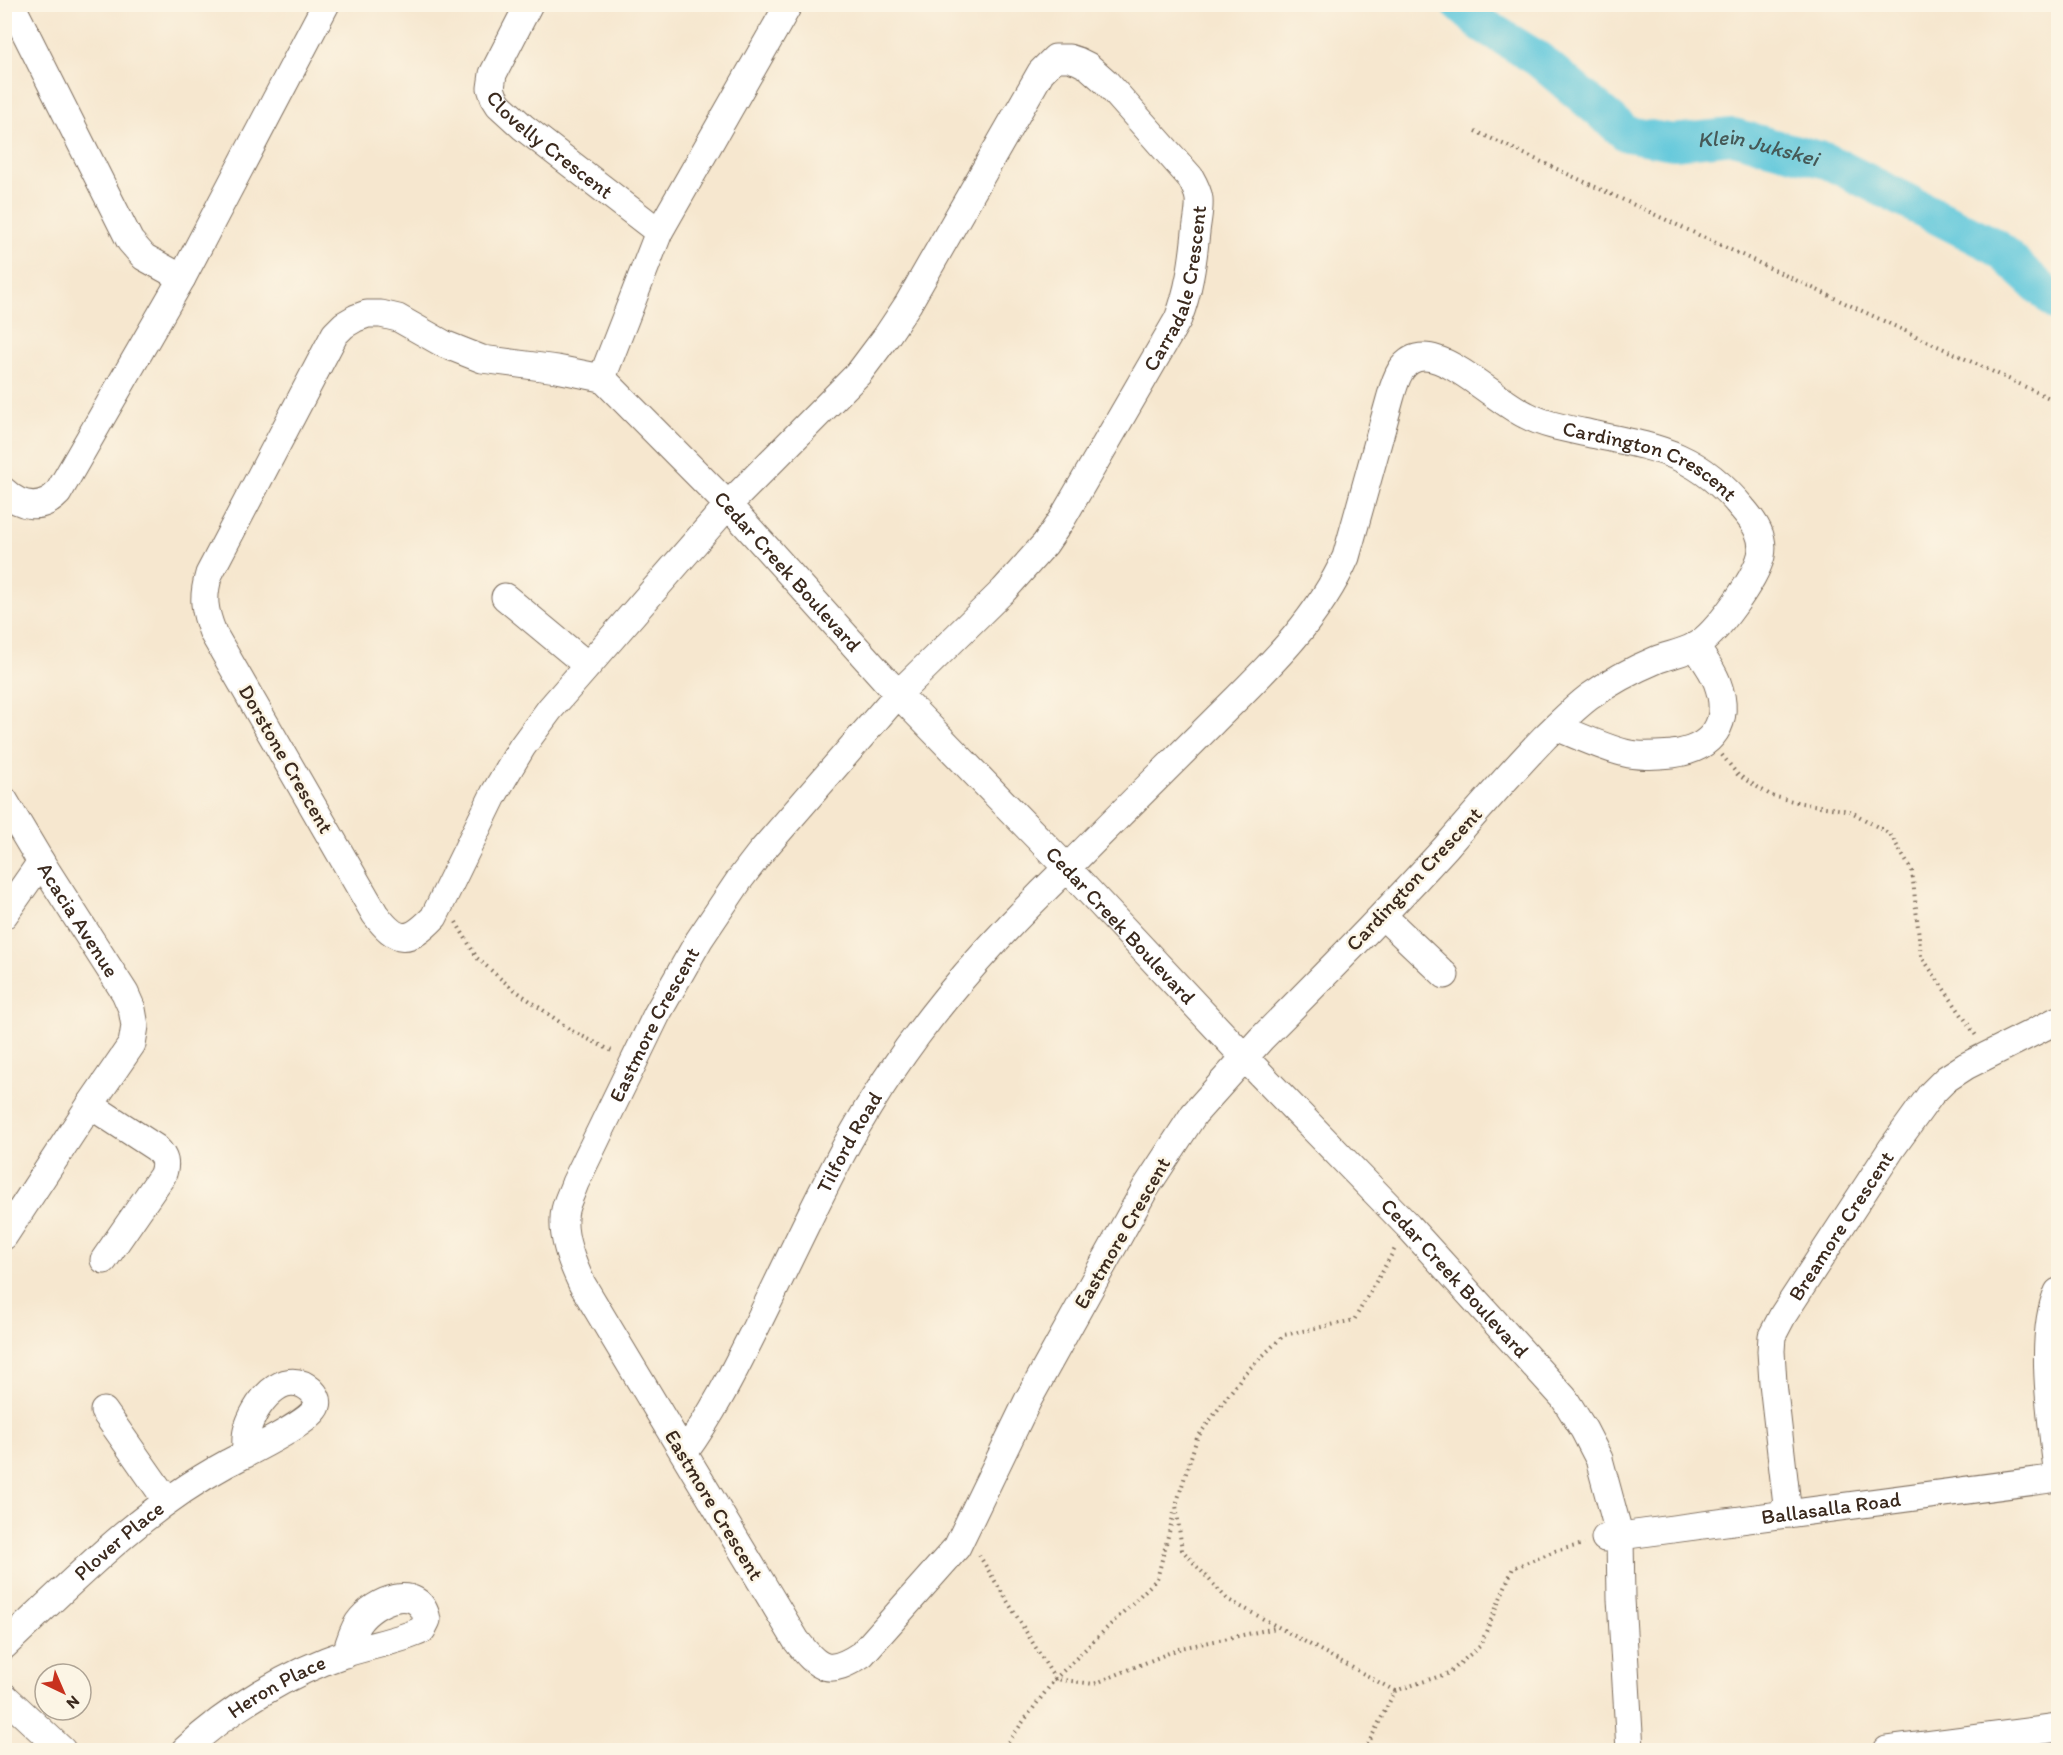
<svg xmlns="http://www.w3.org/2000/svg" width="2063" height="1755" viewBox="0 0 2063 1755" font-family="Itim,sans-serif">
<style>
.lines{fill:none;stroke-linecap:round;stroke-linejoin:round}
.river{stroke:#5fc7db;stroke-width:36}
.minor-casing{stroke:#7c6c5c;stroke-width:29}
.path{stroke:#7c6c5c;stroke-width:4;stroke-dasharray:1.5 4.5;stroke-linecap:butt}
.minor{stroke:#fff;stroke-width:27}
.labels{text-anchor:middle;stroke-width:5;stroke-linejoin:round;paint-order:stroke}
.street-label{font-size:21px;fill:#3b2a1e;stroke:#fcf5e5}
.water-label{font-size:22px;font-style:italic;fill:#465957;stroke:#fcf5e5}
</style>
<rect width="100%" height="100%" fill="#fcf5e5"/>
<filter id="ink" filterUnits="userSpaceOnUse"><feTurbulence type="fractalNoise" baseFrequency=".0167" numOctaves="2"/><feDisplacementMap in="SourceGraphic" scale="12" xChannelSelector="R" yChannelSelector="G"/><feConvolveMatrix kernelMatrix="1 2 1 2 8 2 1 2 1" color-interpolation-filters="sRGB"/></filter>
<filter id="wash" filterUnits="userSpaceOnUse"><feTurbulence type="fractalNoise" baseFrequency=".008" numOctaves="4" result="noise"/><feDisplacementMap in="SourceGraphic" scale="24" xChannelSelector="R" yChannelSelector="G"/><feGaussianBlur stdDeviation="1.35" result="paint"/><feColorMatrix in="noise" values="0 0 0 0 0 0 0 0 0 0 0 0 0 0 0 0 0 1.4 0 .05"/><feComposite in="paint" operator="in"/></filter>
<g filter="url(#wash)">
<rect width="100%" height="100%" fill="#f6e7cf"/>
<g class="lines">
<path class="river" id="s1" d="M1459,4l24,21 55,34 89,75 46,8 60,-6 94,25 168,85 63,58"/>
</g>
</g>
<g filter="url(#ink)">
<g class="lines">
<defs>
<g id="minor">
<path d="M11,4l119,237 14,16 38,21"/>
<path id="s2" d="M529,4l-36,70 -2,14 3,9 5,8 24,22 136,105"/>
<path d="M602,378l57,-146 130,-228"/>
<path d="M4,491c17,16 37,20 54,2l124,-215 144,-274"/>
<path d="M505,597l82,68"/>
<path d="M1556,727c23,9 46,20 69,26 15,4 32,2 47,1 41,-5 60,-32 45,-72 -5,-13 -14,-24 -22,-36"/>
<path id="s3" d="M4,800l37,62 84,131 7,16 3,17 -3,18 -42,61 -86,131"/>
<path d="M4,915l37,-53"/>
<path d="M1383,916l62,59"/>
<path d="M90,1105l66,43c9,9 11,16 6,28l-58,84"/>
<path d="M104,1411l63,90"/>
<path id="s4" d="M684,1453c28,-38 49,-80 70,-122 31,-62 60,-126 93,-187 59,-107 132,-191 220,-276 48,-49 97,-97 145,-145 51,-51 104,-99 134,-166l44,-158c5,-18 11,-42 34,-42 29,0 74,45 102,58 17,9 37,13 56,17 70,15 113,18 161,77 12,14 22,28 18,47 -6,23 -45,79 -66,90 -12,7 -27,9 -39,14 -24,10 -46,22 -67,37 -16,12 -29,26 -44,40 -34,35 -67,73 -99,110 -60,66 -122,129 -185,192l-67,75 -49,75 -117,211 -71,147 -95,107c-33,22 -43,16 -66,-14l-214,-356c-10,-21 -22,-50 -17,-74 2,-9 7,-18 10,-27l82,-169 42,-74 41,-61 20,-26 138,-159 106,-104 41,-46 17,-25 116,-200c11,-28 15,-57 18,-87 1,-11 4,-22 3,-33 -1,-8 -5,-15 -9,-22l-84,-95 -18,-16 -10,-5 -9,-3h-14l-14,14 -133,232 -22,33 -27,36 -131,132 -178,204 -28,38 -28,47 -60,123c-26,27 -37,26 -59,-3l-162,-281c-9,-23 -11,-35 -4,-59l126,-240 9,-9 12,-7 11,-4h14l17,4 46,26 38,15 75,10 45,9 126,127 170,189 169,174 177,189 164,169 156,172 20,32 15,29 21,78 1,62 9,151"/>
<path d="M2058,1478c-5,-49 -21,-141 0,-186"/>
<path id="s5" d="M1788,1514l-15,-131 -2,-32 1,-15 11,-21 109,-167 39,-54 15,-15 20,-13 92,-46"/>
<path id="s6" d="M1605,1538l453,-60"/>
<path id="s7" d="M4,1646c69,-65 137,-136 222,-182 17,-9 86,-42 91,-58 2,-6 -2,-12 -6,-16 -28,-25 -58,16 -64,41 -2,8 -1,15 -1,23"/>
<path d="M4,1696l58,54"/>
<path id="s8" d="M185,1750c43,-41 105,-78 162,-97 24,-8 52,-12 75,-23l5,-10c-7,-39 -53,-20 -69,3 -6,9 -9,20 -12,31"/>
<path d="M1887,1750l171,-22"/>
</g>
</defs>
<use href="#minor" class="minor-casing"/>
<path class="path" d="M1475,131l583,271
M1722,755l16,20 34,21 29,7 49,8 40,23 22,37 9,85 56,81
M456,922l21,36 31,27 64,46 42,21
M979,1555l76,124 39,5 87,-36 95,-20
M1395,1691l-168,-92 -45,-49 -6,-45 21,-67 47,-64 40,-39 70,-15 42,-73
M999,1750l9,-8 47,-63 102,-100 18,-70
M1365,1750l30,-59 54,-18 31,-27 33,-78 42,-17 29,-7"/>
<use href="#minor" class="minor"/>
</g>
</g>
<g class="labels">
<g class="street-label">
<text dy="7" stroke="none"><textPath href="#s2" startOffset="176">Clovelly Crescent</textPath></text>
<text dy="7" stroke="none"><textPath href="#s4" startOffset="4894">Carradale Crescent</textPath></text>
<text dy="7" stroke="none"><textPath href="#s4" startOffset="1598">Cardington Crescent</textPath></text>
<text dy="7" stroke="none"><textPath href="#s4" startOffset="7548">Cedar Creek Boulevard</textPath></text>
<text transform="translate(286 759) rotate(60)" y="7">Dorstone Crescent</text>
<text transform="translate(1414 879) rotate(-47)" y="7">Cardington Crescent</text>
<text dy="7" stroke="none"><textPath href="#s3" startOffset="141">Acacia Avenue</textPath></text>
<text dy="7" stroke="none"><textPath href="#s4" startOffset="8034">Cedar Creek Boulevard</textPath></text>
<text dy="7" stroke="none"><textPath href="#s4" startOffset="3981">Eastmore Crescent</textPath></text>
<text dy="7" stroke="none"><textPath href="#s4" startOffset="352">Tilford Road</textPath></text>
<text dy="7" stroke="none"><textPath href="#s5" startOffset="309">Breamore Crescent</textPath></text>
<text transform="translate(1122 1233) rotate(-60)" y="7">Eastmore Crescent</text>
<text dy="7" stroke="none"><textPath href="#s4" startOffset="8520">Cedar Creek Boulevard</textPath></text>
<text transform="translate(714 1505) rotate(59)" y="7">Eastmore Crescent</text>
<text dy="7" stroke="none"><textPath href="#s6" startOffset="228">Ballasalla Road</textPath></text>
<text dy="7" stroke="none"><textPath href="#s7" startOffset="156">Plover Place</textPath></text>
<text dy="7" stroke="none"><textPath href="#s8" startOffset="112">Heron Place</textPath></text>
</g>
<g class="water-label">
<text dy="8" stroke="none"><textPath href="#s1" startOffset="346">Klein Jukskei</textPath></text>
</g>
</g>
<rect width="2063" height="1755" fill="none" stroke="#fcf5e5" stroke-width="24"/>
<g transform="translate(63 1692) rotate(136)"><circle r="28" fill="#fcf5e5" stroke="#afa495" stroke-width="1.5"/>
<path d="M0-4.5L10 22L0 15L-10 22Z" fill="#c8321e"/>
<text y="-9" font-size="16" font-weight="bold" text-anchor="middle" fill="#3b2a1e">N</text>
</g>
</svg>
